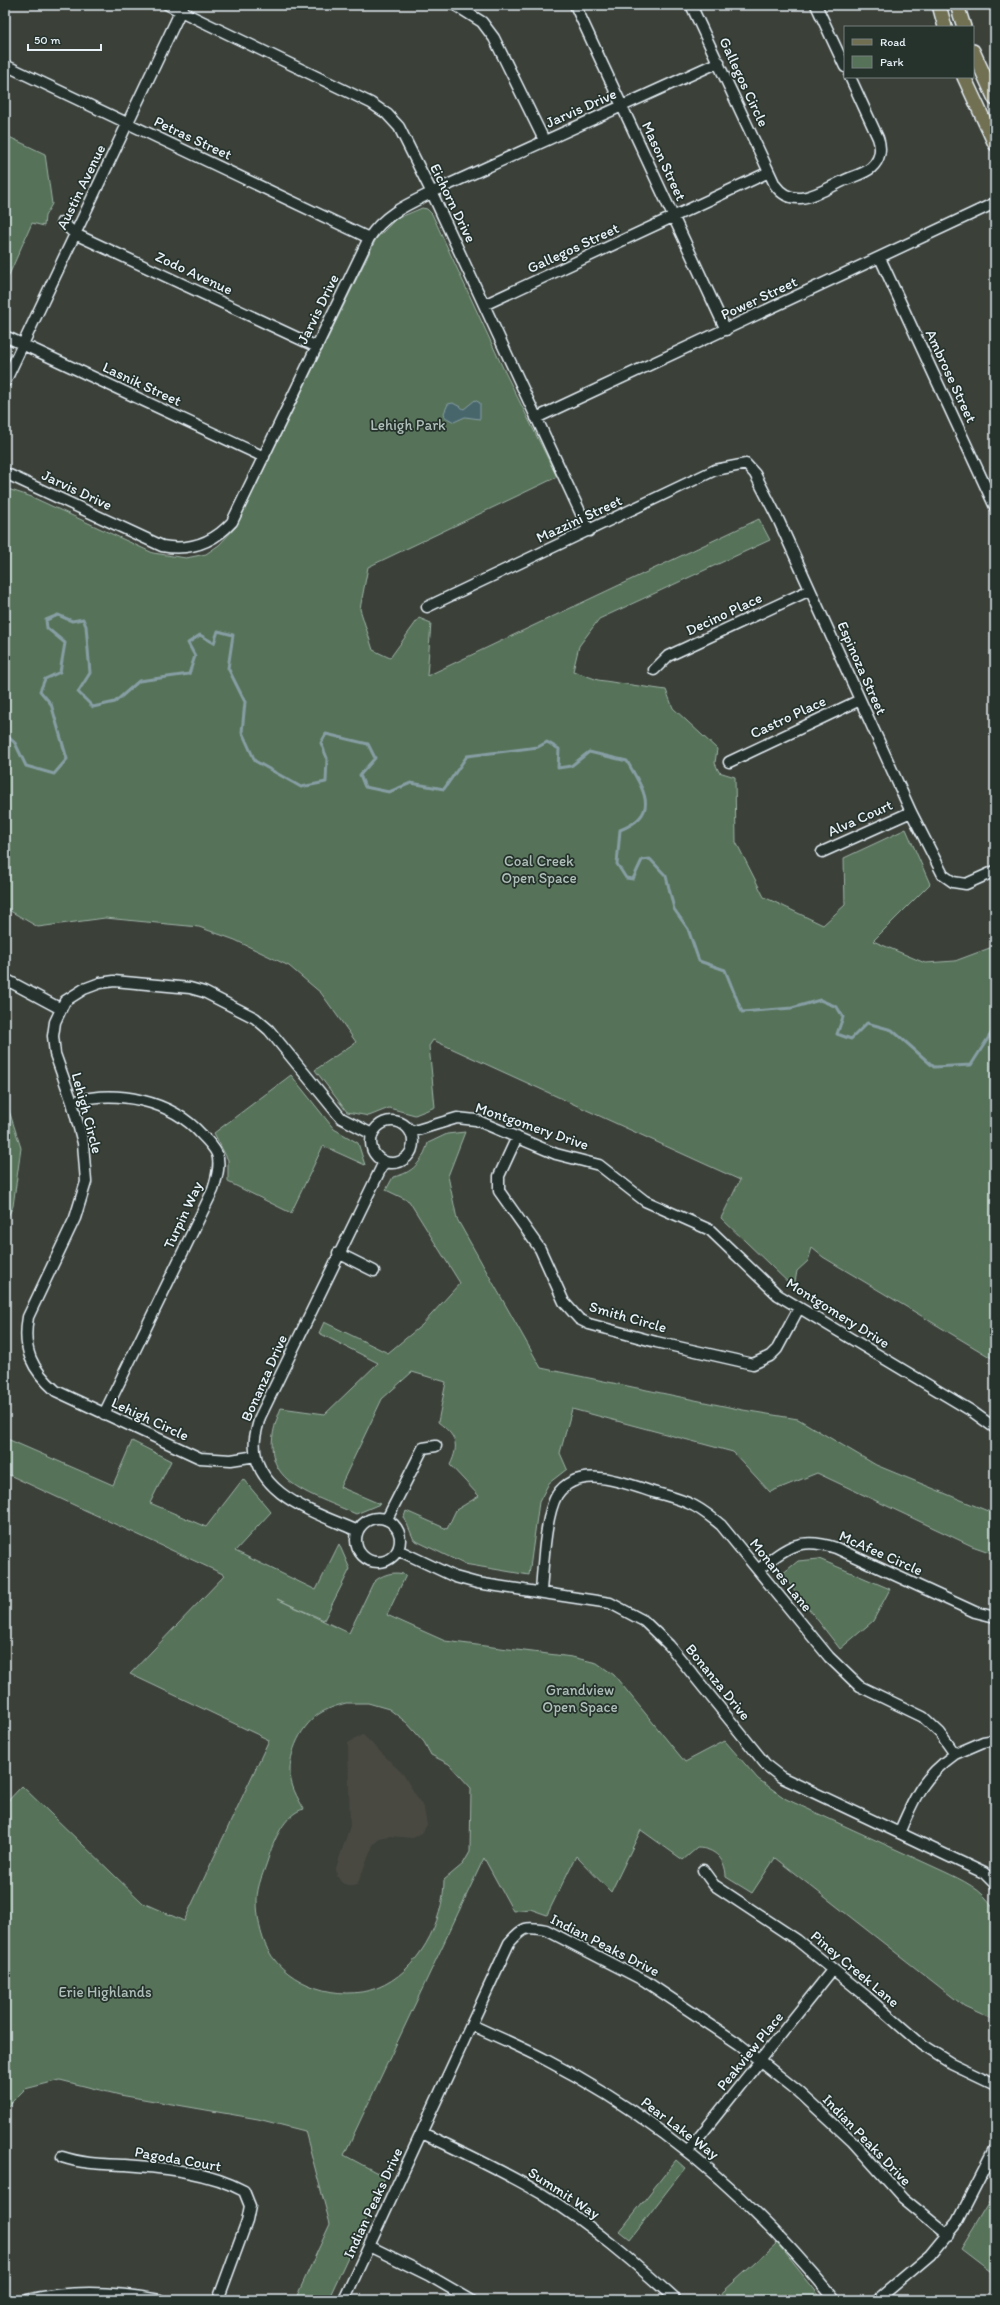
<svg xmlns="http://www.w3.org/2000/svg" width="1000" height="2305" viewBox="0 0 1000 2305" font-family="Itim,sans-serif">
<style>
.built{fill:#494a42}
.green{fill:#567259;stroke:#9fb2a8;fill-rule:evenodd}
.water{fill:#46666c;stroke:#879ea4}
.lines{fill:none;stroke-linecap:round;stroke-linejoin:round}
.stream{stroke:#879ea4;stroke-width:3}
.minor-casing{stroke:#e8f1f8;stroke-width:13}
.major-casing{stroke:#e8f1f8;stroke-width:16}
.minor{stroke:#26332d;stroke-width:10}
.major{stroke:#716f52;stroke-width:13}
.labels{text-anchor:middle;stroke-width:3.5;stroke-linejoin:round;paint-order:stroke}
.street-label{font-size:15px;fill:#e8f1f8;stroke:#26332d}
.park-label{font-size:15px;fill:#aebeb8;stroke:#26332d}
</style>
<rect width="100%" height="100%" fill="#3b4039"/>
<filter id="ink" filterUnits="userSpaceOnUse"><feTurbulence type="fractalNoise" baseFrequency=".025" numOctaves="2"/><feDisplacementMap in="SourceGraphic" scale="8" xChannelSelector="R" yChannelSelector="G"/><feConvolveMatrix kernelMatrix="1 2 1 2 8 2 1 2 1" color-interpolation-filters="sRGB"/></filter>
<g filter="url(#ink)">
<path class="built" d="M363,1735l40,39 21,35 3,16 -5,8 -9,5 -24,-2 -9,2 -7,7 -16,40 -6,1 -9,-3 -5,-7 -1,-8 14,-42 -2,-83z"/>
<path class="green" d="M5,135l40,19 7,50 -7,12 -1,10 -12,-3 -27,61z
M422,208l5,1 5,5 71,154 54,109 -189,90 -8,42 13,41 17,8 29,-40 12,5 -4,53 332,-157 11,21 -171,79 -20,27 -6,25 25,9 68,10 7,18 44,41 -2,14 4,9 16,5 1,65 28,55 59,28 22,-20 -1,-47 62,-29 24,55 -57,57 52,22 30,-2 40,-15v414l-172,-103 -11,-9 -4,13 -11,10 -3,17 -73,-70 19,-38 -307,-140 -4,6 6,61 -20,8 -26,-7 -20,8 -22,-4 -32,-42 41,-28 -35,-49 -32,-27 -54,-26 -36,-13 -94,-9 -67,9 -33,-19v-420l27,9 121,56 33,5 20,-4 13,-9 17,-18 140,-288 20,-20z
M291,1075l43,54 24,14 7,22 -42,-19 -32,67 -63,-31v-22l-14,-27z
M5,1098l16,50 -8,58 -8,17z
M465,1132l-17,44 9,43 84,149 202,42 55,9 78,46 119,49v40l-23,-8 -155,-73 -47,19 -37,-40 -161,-43 -12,44 7,16 -18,14 -10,19 -10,73 -65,-11 -50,-24 -10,-23 2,-6 41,18 9,-19 23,-14 -29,-31c10,-21 6,-29 -12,-43l8,-40 -34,-10 -30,27 -42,88 40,17 -24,10c-54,-24 -105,-34 -75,-106l44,6 53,-51 -59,-30 5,-11 64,31 34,-28 38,-42 -51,-82 -23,-11 7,-13c20,-4 29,-15 35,-34l19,-9z
M5,1438l108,47 19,-44 39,20 -21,42 56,24 37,-48 28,33 -36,39 81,39 23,-46 11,25 -26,51 -47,-21 72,34 24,-50c7,-8 22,-13 33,-8l-19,40 58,26 127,16 25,6 17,12 71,87 40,-21 33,38 28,20 157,72c19,9 40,18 51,38 4,6 1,97 1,111l-31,-14 -189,-148 -23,35 -26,-16c0,-17 -11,-29 -29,-29l-14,12 -42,-30 -30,62 -35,-36 -29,59 -17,-6 -17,2 -29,-53 -140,297 41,22 -57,123h-33l35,-76 -25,-93 -47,-12 -138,-24 -60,-15 -35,9 -20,20v-305l17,-18 121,117 41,18 85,-181 -139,-66 95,-99 -220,-102zM346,1703h22l21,6 18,14 17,19 7,13 18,9 22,24 -1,64 -7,12 -19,16c0,42 -26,92 -67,108 -38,14 -89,-2 -109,-38 -8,-15 -11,-34 -11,-50 0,-15 7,-28 11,-41 5,-17 17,-46 36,-50 -7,-12 -14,-24 -14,-38 0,-23 14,-51 36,-61 6,-3 13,-5 20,-7z
M819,1559l71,30 -17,32 -33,28 -58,-75 16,-13z
M676,2160l9,8 -55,71 -10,-8z
M995,2193v82l-34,-26z
M777,2243l46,57h-109z"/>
<path class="water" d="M475,400l5,3v16l-15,-2 -11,5 -9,-5 -1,-4 4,-9 5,-1 11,6z"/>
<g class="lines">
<path class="stream" d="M5,734l10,9 11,23 28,8 13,-15 -16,-55 -11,-13 5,-12 15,-7 5,-29 -18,-15 -1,-8 12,-5 14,6 11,-2 3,7 4,47 -12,19 15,15 22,-5 24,-21 50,-7 6,-18 -7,-13 12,-8 14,8 4,-12 15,4 -5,33 17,34 -3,30 13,29 46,26 25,-5 1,-24 -6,-15 5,-9 42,10 7,14 -15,17 5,12 24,5 22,-9 33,6 23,-33 71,-9 9,-5 12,7 -1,19 13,-2 18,-14 38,9c16,29 35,52 -7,69l-3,34 9,14 7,1 9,-19 8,-1 16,17 8,33 14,20 11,32 26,9 17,42 50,-4 28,-8 17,7 6,10 -6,17 14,5 16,-16 25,7 42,37 37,-2 21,-33 3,-1"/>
<defs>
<path id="minor" d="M168,5l203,98 16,11 12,13 33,66 157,338
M455,5l27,17 12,16 50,102
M575,5l151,325
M691,5l84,180c18,26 45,7 68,-4 8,-4 21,-7 28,-13 9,-8 11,-19 7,-30l-28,-61
M816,5l29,62
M5,65l364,173
M62,222l13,12 242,113
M880,258l115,249
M484,305l285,-133
M7,337l257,120
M5,382l178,-376
M536,418l459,-215
M5,473l157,73c28,5 51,-3 70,-24l137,-284c17,-27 45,-36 72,-50l278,-126
M427,607l288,-137 31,-6 9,10 23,45 133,293 32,63 10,7 13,2 29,-13
M654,670l14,-14 142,-66
M729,762l131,-62
M822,852l89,-40
M5,979l56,30
M72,1102c44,-13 99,-2 130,33 5,5 12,12 15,19 4,11 -1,26 -4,36l-109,224
M371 1142a21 21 0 1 1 42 0a21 21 0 1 1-42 0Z
M411,1132l46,-14 19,2 80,34 43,11 46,36 65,29 68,65 192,115 25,18
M517,1137l-18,39v15l41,58 24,53 15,17 10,5 67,18 97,22 17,-8 7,-7 22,-41
M338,1253l36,18
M256,1456l-25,4 -31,-2 -144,-67c-24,-21 -34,-41 -28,-74l47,-99 11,-36 -3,-39 -11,-41 -17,-48 -2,-18 2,-14 10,-21 19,-12 16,-6 14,-2 76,7 14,4 51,26 14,12 72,88 31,16
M356 1540a22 22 0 1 1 44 0a22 22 0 1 1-44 0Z
M387,1519l36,-71 13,-2
M358,1531c-41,-18 -109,-37 -103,-93 1,-7 3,-14 5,-21l124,-255
M398,1550l57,27 22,6 133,20 34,18 25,24 98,121 14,11 203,96 11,11
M758,1570c29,-23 41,-34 78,-22l139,64 20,5
M541,1591c2,-24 4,-76 16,-96 21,-32 68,-12 96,-3 12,3 24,6 35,11 13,5 23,14 33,22l108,132 30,29 64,31 17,16 15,21c-33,24 -40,42 -56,79
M955,1754l28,-12 12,-2
M703,1870l11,15 83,55 69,56 56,49 27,17 46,22
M472,2025c25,12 50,22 74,35 115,59 208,140 289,240
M422,2133c41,19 81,38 120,61 48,30 92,68 134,106
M688,2151l145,-182
M62,2157c21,7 41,7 63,8 40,3 84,7 119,26l6,15 -3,15 -29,79
M369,2246l59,29 43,25
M27,2300c42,-10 90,-8 133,0
M344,2300l165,-357c14,-16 17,-17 37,-13l99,51 94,63 60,48 53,49 51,57 45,37
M877,2300l53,-45 28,-34 37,-72"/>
<path id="major" d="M939,5l6,22
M957,5l7,22
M973,51l22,48
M964,77l31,67"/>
</defs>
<use href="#minor" class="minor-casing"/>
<use href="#major" class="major-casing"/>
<use href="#minor" class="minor"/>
<use href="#major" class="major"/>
</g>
</g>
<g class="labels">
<g class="street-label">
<text transform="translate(744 82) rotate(65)" y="5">Gallegos Circle</text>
<text transform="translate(581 108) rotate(-24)" y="5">Jarvis Drive</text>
<text transform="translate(193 138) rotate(25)" y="5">Petras Street</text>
<text transform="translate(664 161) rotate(65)" y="5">Mason Street</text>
<text transform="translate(81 187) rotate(-64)" y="5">Austin Avenue</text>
<text transform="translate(453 203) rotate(64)" y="5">Eichorn Drive</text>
<text transform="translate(573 248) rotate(-25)" y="5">Gallegos Street</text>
<text transform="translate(194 273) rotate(25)" y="5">Zodo Avenue</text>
<text transform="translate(759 298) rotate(-25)" y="5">Power Street</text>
<text transform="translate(318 309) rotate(-64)" y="5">Jarvis Drive</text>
<text transform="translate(951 376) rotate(65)" y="5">Ambrose Street</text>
<text transform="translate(142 384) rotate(25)" y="5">Lasnik Street</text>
<text transform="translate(77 490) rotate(25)" y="5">Jarvis Drive</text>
<text transform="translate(579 519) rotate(-25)" y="5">Mazzini Street</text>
<text transform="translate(724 614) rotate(-25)" y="5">Decino Place</text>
<text transform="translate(862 668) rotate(66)" y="5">Espinoza Street</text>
<text transform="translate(788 717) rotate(-25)" y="5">Castro Place</text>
<text transform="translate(860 818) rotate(-24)" y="5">Alva Court</text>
<text transform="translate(87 1113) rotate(75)" y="5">Lehigh Circle</text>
<text transform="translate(532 1126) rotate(19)" y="5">Montgomery Drive</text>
<text transform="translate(183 1215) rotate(-65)" y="5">Turpin Way</text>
<text transform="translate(838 1313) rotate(32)" y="5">Montgomery Drive</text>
<text transform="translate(628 1317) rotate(16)" y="5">Smith Circle</text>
<text transform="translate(264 1378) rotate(-66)" y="5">Bonanza Drive</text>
<text transform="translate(150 1419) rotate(25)" y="5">Lehigh Circle</text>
<text transform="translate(881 1553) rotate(24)" y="5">McAfee Circle</text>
<text transform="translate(781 1575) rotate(51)" y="5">Monares Lane</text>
<text transform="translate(718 1682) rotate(51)" y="5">Bonanza Drive</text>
<text transform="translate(605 1945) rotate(27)" y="5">Indian Peaks Drive</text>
<text transform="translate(855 1969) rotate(40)" y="5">Piney Creek Lane</text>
<text transform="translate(750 2051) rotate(-51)" y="5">Peakview Place</text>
<text transform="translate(680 2128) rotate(37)" y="5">Pear Lake Way</text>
<text transform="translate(867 2140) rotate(46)" y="5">Indian Peaks Drive</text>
<text transform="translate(178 2159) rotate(10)" y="5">Pagoda Court</text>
<text transform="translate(564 2193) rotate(33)" y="5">Summit Way</text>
<text transform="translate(373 2203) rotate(-65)" y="5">Indian Peaks Drive</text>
</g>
<g class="park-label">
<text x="408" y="430">Lehigh Park</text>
<text x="539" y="866">Coal Creek<tspan x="539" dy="17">Open Space</tspan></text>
<text x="580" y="1695">Grandview<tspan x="580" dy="17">Open Space</tspan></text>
<text x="105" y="1997">Erie Highlands</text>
</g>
</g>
<rect width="1000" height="2305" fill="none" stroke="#26332d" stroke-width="20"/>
<rect x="10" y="10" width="980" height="2285" fill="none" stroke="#e8f1f8" stroke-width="1.5" filter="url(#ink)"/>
<rect x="844" y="26" width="130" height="52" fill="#26332d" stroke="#747f7e"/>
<rect x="852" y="39" width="20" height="6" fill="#716f52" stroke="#747f7e"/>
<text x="880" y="46" font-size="12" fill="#e8f1f8">Road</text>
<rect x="852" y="56" width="20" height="12" fill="#567259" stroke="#747f7e"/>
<text x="880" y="66" font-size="12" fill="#e8f1f8">Park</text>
<path d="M28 44v6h73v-6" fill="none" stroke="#e8f1f8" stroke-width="2"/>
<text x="34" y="44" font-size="12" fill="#e8f1f8" stroke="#26332d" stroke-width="3" paint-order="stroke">50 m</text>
</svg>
